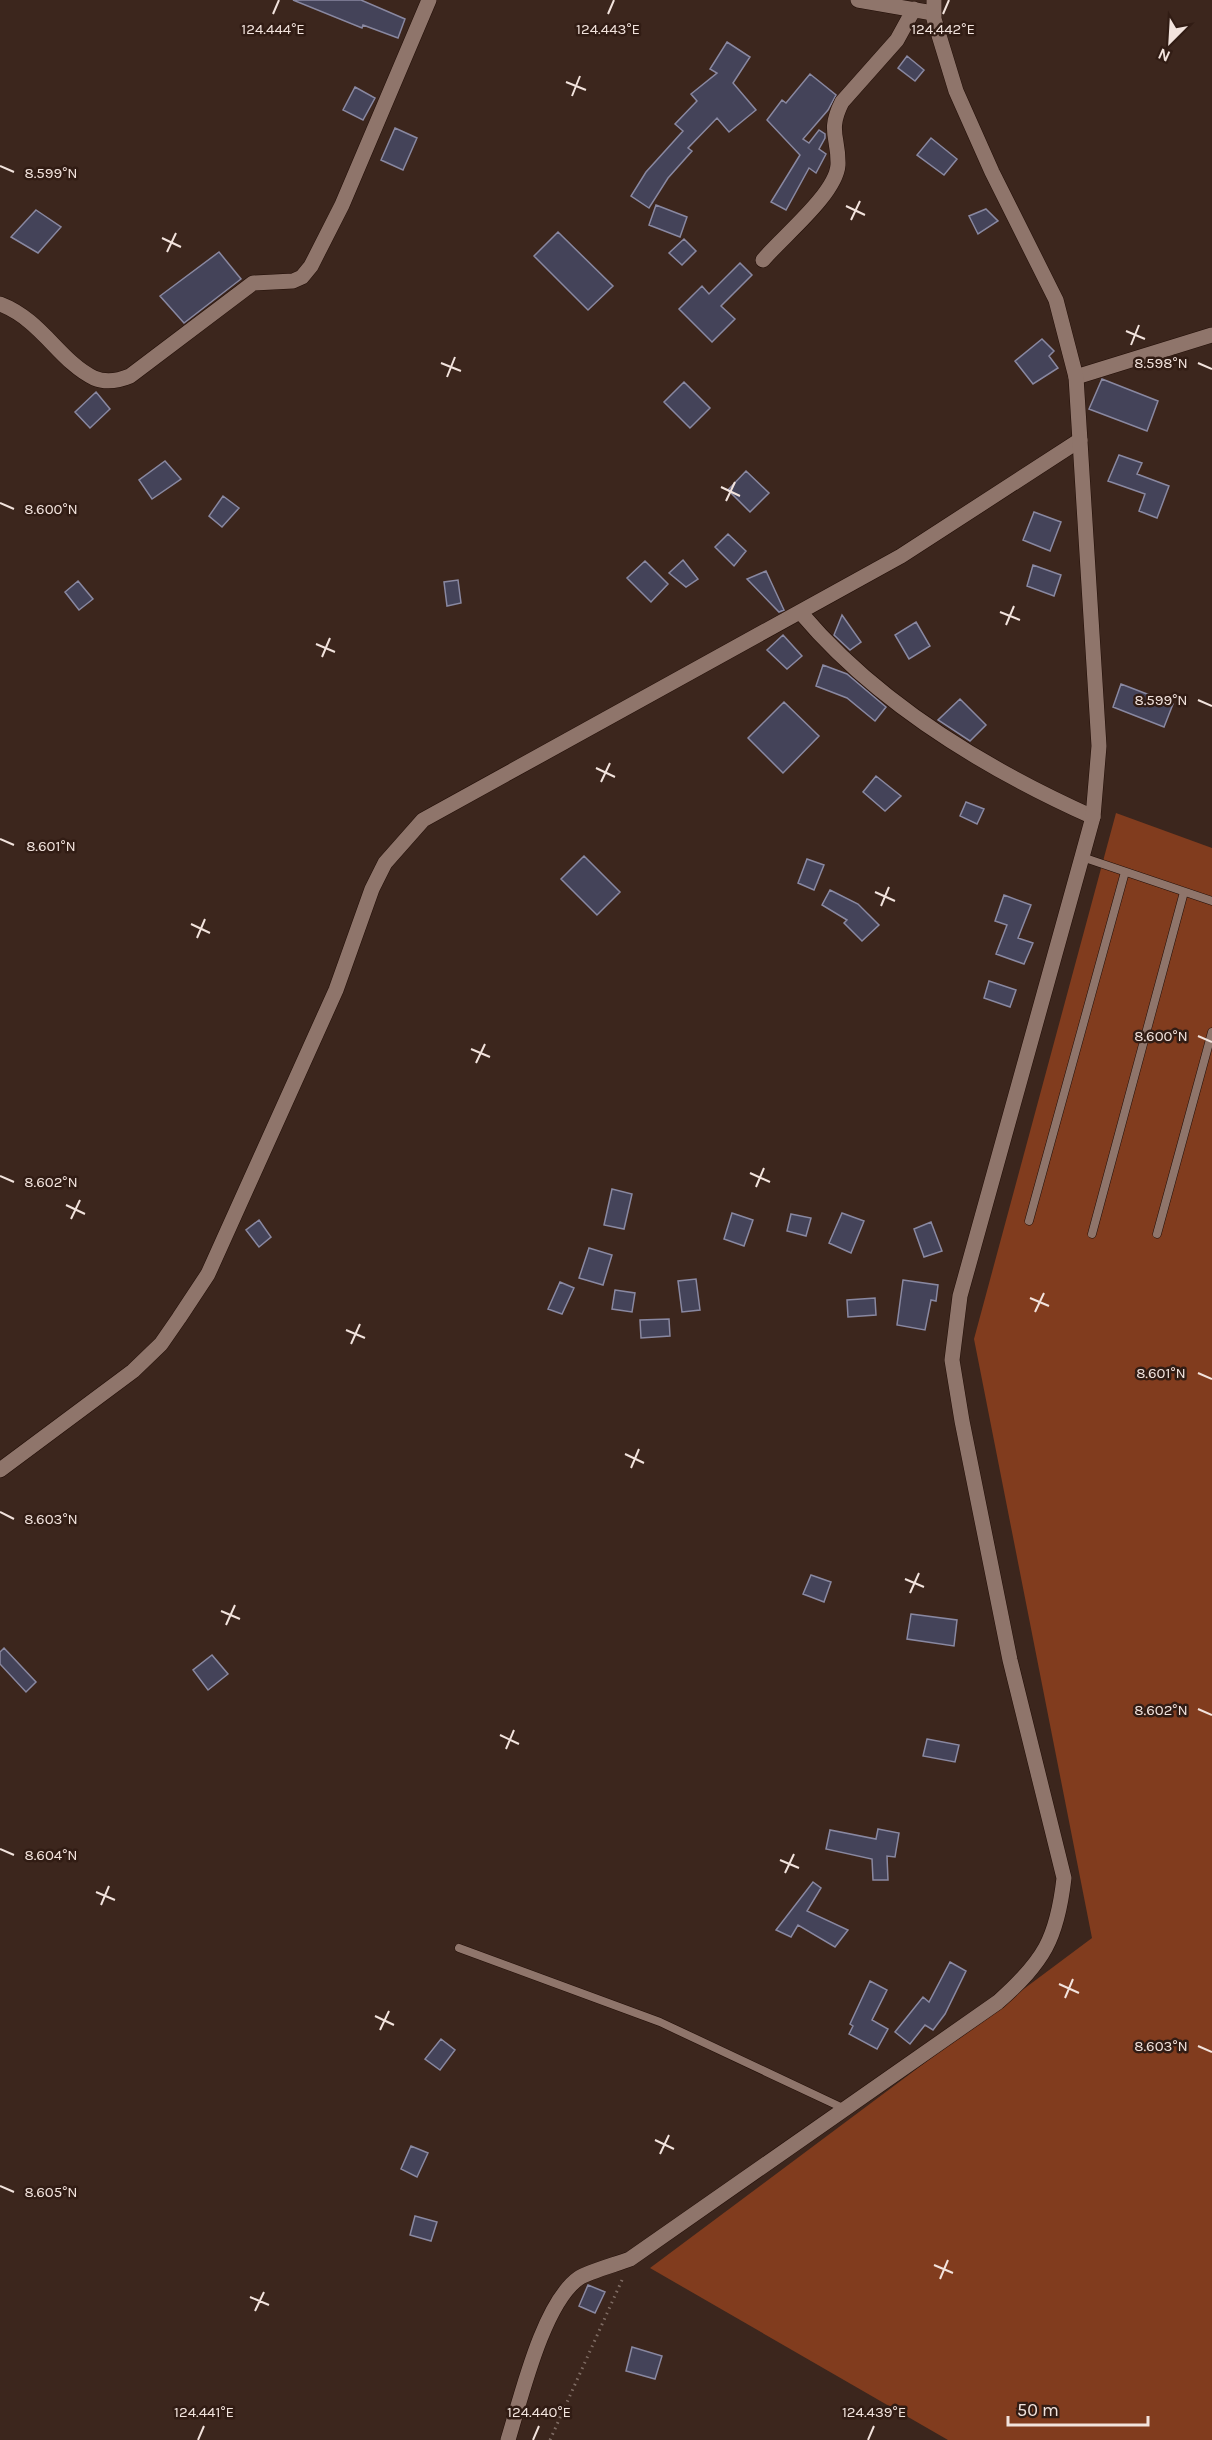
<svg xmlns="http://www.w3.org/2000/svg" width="1212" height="2440" viewBox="0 0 1212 2440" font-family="Karla,sans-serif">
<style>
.green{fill:#813c1e}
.building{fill:#444359;stroke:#8988a1;stroke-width:1.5}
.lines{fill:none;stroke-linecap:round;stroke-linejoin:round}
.service-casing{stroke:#220e07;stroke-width:9}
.minor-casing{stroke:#220e07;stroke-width:16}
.tertiary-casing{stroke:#220e07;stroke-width:16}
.path{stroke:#7f6c64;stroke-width:3;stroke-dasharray:1.5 4.5;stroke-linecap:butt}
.service{stroke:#8f756b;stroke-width:8}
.minor{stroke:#8f756b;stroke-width:15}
.tertiary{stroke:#8f756b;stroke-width:15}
.ticks{fill:none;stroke:#f2e3dd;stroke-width:2}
.ticks-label{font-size:15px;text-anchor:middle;fill:#f2e3dd;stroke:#311c14;stroke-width:5;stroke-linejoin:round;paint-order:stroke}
</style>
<rect width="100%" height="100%" fill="#3c261d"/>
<path class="green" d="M1116,813l96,35v1592h-264l-298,-172 442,-330 -118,-599z"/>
<path class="building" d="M293,0h68l44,19 -7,19 -35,-13 -1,3z
M727,42l23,15 -17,26 23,27 -27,22 -12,-14 -29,30 4,3 -24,27 -19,30 -18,-12 15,-24 37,-41 -8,-7 22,-23 -6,-7 26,-21 -7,-4z
M907,56l17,14 -9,11 -17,-13z
M810,74l26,21 -8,15 -25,29 6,4 10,-13 6,4v4l-6,11 7,5 -10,19 -7,-5 -23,42 -15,-8 29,-47 -33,-35 15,-20 4,3z
M355,87l20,11 -12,22 -20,-10z
M395,128l22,10 -14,32 -22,-10z
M931,138l26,21 -13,16 -27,-20z
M656,205l31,12 -7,20 -31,-12z
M986,209l12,12 -20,13 -9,-18z
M36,210l25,17 -23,26 -27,-16z
M558,232l55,54 -25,24 -54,-54z
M684,239l12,12 -14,14 -13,-12z
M219,252l22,27 -57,44 -24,-27z
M740,263l12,12 -31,31 14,13 -23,23 -33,-33 23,-23 7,8z
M1042,339l12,12 -5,5 9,12 -25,16 -18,-23z
M1102,379l56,22 -11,30 -58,-22z
M684,382l26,26 -20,20 -26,-26z
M96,392l14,17 -20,19 -15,-16z
M1119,455l23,8 -5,11 32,12 -12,32 -18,-7 6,-17 -37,-13z
M165,461l16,18 -29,20 -13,-19z
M746,471l23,22 -19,19 -22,-22z
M223,496l16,12 -17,19 -13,-11z
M1034,512l27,10 -11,29 -27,-11z
M728,534l18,17 -12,15 -19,-19z
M683,560l15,19 -12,8 -17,-14z
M645,561l23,23 -17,18 -24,-24z
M1033,565l28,10 -7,21 -27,-10z
M766,571l18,39 -5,2 -32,-33z
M458,580l3,23 -14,3 -3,-24z
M78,581l15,18 -14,11 -14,-18z
M842,615l19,27 -11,8 -16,-15z
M916,622l14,24 -21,13 -14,-24z
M783,635l19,21 -15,13 -20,-19z
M823,665l24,9 39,33 -11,14 -28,-23 -31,-12z
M1121,684l52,20 -9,23 -51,-20z
M960,699l26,26 -16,16 -32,-21z
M784,702l35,34 -36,37 -35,-35z
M876,776l25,20 -16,15 -22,-19z
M966,802l18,7 -7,15 -17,-8z
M584,856l36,36 -23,23 -36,-36z
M807,859l17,6 -10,25 -16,-7z
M830,890l28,14 21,21 -17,16 -18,-18 3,-3 -25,-15z
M1004,895l27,10 -13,33 15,5 -9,21 -28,-10 11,-29 -12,-4z
M989,981l27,9 -6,17 -26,-9z
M612,1189l20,5 -8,35 -20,-4z
M732,1213l21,7 -9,26 -20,-7z
M842,1213l22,8 -13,32 -22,-10z
M791,1214l20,4 -5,18 -19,-5z
M259,1220l12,17 -12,10 -13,-17z
M931,1222l11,29 -18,6 -10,-28z
M589,1248l23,7 -9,30 -24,-7z
M696,1279l4,31 -18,2 -4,-31z
M903,1280l35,5 -2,16 -5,-1 -6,30 -28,-5z
M560,1282l14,6 -12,26 -14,-5z
M615,1290l20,3 -3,19 -20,-3z
M875,1298l1,17 -28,2 -1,-17z
M669,1319l1,17 -29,2 -1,-18z
M811,1575l20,7 -7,20 -21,-8z
M911,1614l46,6 -3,26 -47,-7z
M4,1648l32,34 -10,10 -26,-28v-12z
M212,1655l16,19 -20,16 -15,-20z
M927,1739l32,6 -4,17 -32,-6z
M878,1829l21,4 -4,24 -8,-1 1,24h-15l-1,-21 -46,-10 4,-19 46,9z
M813,1882l8,6 -14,23 41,19 -13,17 -37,-22 -7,12 -15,-7z
M950,1962l16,9 -21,43 -12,16 -8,-5 -15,19 -15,-12 28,-35 6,5z
M870,1981l17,9 -15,30 16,9 -11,20 -28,-15 4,-8 -3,-2z
M441,2039l14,11 -15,20 -15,-11z
M411,2146l17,7 -11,24 -16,-8z
M415,2216l22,6 -6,19 -21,-6z
M588,2285l17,7 -10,21 -16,-7z
M632,2347l30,9 -7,23 -29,-8z"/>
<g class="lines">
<defs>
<path id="service" d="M1082,857l130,44
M1029,1221l96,-349
M1092,1234l92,-342
M1157,1234l55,-202
M459,1948l201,74 185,87"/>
<path id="minor" d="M858,0l75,13
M763,260c19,-23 73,-66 75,-95 1,-28 -11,-33 4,-63l55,-62 17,-31
M0,304c42,16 59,57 94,74 12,5 24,3 36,-2l123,-93 40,-2 9,-4 9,-11 31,-61 87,-205
M1076,377l136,-42
M801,613c76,90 185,156 292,204
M0,1470l133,-99 28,-27 18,-26 29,-44 128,-284 36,-101 13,-26 38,-43 478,-264 179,-116"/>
<path id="tertiary" d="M508,2440c13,-42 35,-137 71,-162 9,-6 38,-14 51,-19l368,-257c46,-41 59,-63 66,-124l-54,-218 -48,-239 -10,-61 8,-64 122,-439 11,-40 6,-71 -23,-369 -20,-77 -64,-128 -36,-81 -22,-72v-19"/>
</defs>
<use href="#service" class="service-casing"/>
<use href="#minor" class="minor-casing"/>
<use href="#tertiary" class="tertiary-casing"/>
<path class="path" d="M550,2440l72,-160"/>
<use href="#service" class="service"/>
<use href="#minor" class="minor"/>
<use href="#tertiary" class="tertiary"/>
</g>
<path class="ticks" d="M273,14l6,-14M608,14l6,-14M943,14l6,-14M566,82l20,8M572,96l8,-20M0,166l14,6M846,206l19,9M851,220l9,-19M162,238l19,9M167,252l9,-19M1126,331l19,8M1131,345l8,-20M441,363l20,8M1198,363l14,6M447,377l8,-20M721,487l19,9M726,501l9,-19M0,503l14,6M1000,612l20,8M1006,625l8,-19M316,644l19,8M322,657l8,-19M1198,700l14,6M596,768l19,9M601,782l9,-19M0,839l14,6M875,892l20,9M881,906l8,-19M191,924l19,9M197,938l8,-19M1198,1036l14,6M471,1049l19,8M476,1063l9,-19M750,1173l20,9M0,1176l14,6M756,1187l8,-19M66,1205l19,9M71,1219l9,-19M1030,1298l19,8M1035,1312l9,-19M346,1330l19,8M351,1344l9,-20M1198,1373l14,6M625,1454l19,9M631,1468l8,-19M0,1512l14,7M905,1579l19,8M910,1593l9,-20M221,1611l19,8M226,1625l9,-20M1198,1709l14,6M500,1735l19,9M506,1749l8,-19M0,1849l14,6M780,1860l19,8M785,1873l9,-19M96,1892l19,8M101,1905l8,-19M1059,1984l20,9M1065,1998l8,-19M375,2016l19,9M380,2030l9,-19M1198,2046l14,6M655,2140l19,9M660,2154l9,-19M0,2186l14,6M934,2265l19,8M940,2279l8,-19M250,2297l19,8M255,2311l9,-19M198,2440l6,-14M533,2440l6,-14M868,2440l6,-14"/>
<g class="ticks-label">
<text x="273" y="34">124.444°E</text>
<text x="608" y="34">124.443°E</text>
<text x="943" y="34">124.442°E</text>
<text x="51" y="178">8.599°N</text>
<text x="1161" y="368">8.598°N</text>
<text x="51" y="514">8.600°N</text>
<text x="1161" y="705">8.599°N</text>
<text x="51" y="851">8.601°N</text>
<text x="1161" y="1041">8.600°N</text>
<text x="51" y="1187">8.602°N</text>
<text x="1161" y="1378">8.601°N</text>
<text x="51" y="1524">8.603°N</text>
<text x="1161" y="1715">8.602°N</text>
<text x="51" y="1860">8.604°N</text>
<text x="1161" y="2051">8.603°N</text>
<text x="51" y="2197">8.605°N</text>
<text x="204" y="2417">124.441°E</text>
<text x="539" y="2417">124.440°E</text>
<text x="874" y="2417">124.439°E</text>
</g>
<g transform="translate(1170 42) rotate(204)" stroke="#311c14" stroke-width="4.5" paint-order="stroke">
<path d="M0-4.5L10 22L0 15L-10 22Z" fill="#f2e3dd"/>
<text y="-9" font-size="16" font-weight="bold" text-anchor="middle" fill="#f2e3dd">N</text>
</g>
<path d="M1008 2416v9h140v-9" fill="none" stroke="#f2e3dd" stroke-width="3"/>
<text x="1017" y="2416" font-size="18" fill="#f2e3dd" stroke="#311c14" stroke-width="4.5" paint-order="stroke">50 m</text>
</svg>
